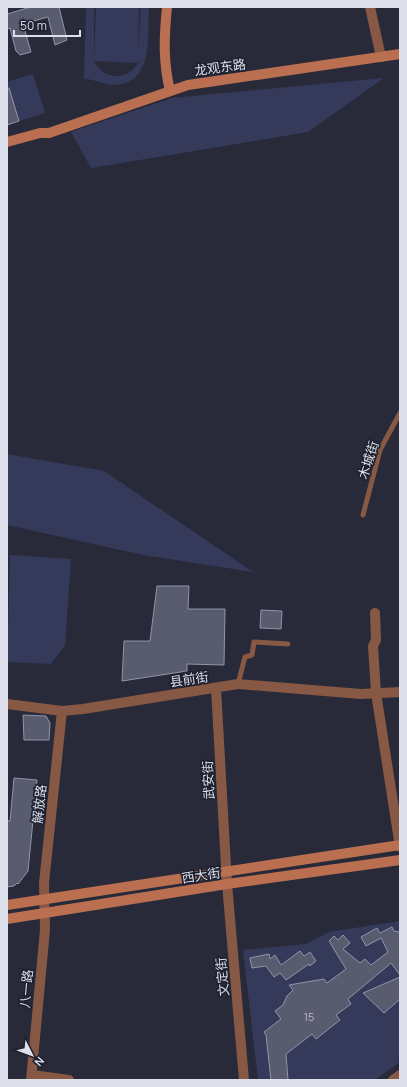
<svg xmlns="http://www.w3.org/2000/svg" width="407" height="1087" viewBox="0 0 407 1087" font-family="Manrope,'Noto Sans SC',sans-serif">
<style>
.green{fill:#353a5b}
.building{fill:#595c6f;stroke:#9195a9}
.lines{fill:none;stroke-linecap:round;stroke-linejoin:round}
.lane{stroke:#875844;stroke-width:5}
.street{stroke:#875844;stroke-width:10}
.secondary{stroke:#ba6f50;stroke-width:10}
.labels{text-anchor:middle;stroke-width:3.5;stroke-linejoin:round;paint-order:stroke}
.number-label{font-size:11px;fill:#bcbecb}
.street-label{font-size:13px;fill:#dddfea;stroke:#1e2130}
</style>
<rect width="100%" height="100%" fill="#282a3a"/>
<path class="green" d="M86,7h8v55c11,18 33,19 44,1l-44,-2 2,-54h43l-1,44 3,-44h8c-2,28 6,77 -35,78 -11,0 -18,-6 -30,-6z
M33,74l12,39 -26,8 -12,-39z
M384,78l-76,54 -217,36 -20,-36 101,-34z
M7,454l97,17 149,101 -110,-17 -136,-30z
M10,555l61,4 -6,86 -14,19 -44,-2z
M400,921v141l-25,18h-117l-15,-130 63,-6 23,-12z"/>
<path class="building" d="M31,7h28l8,33 -12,5 -7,-28 -25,7 8,28 -11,3 -4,-4 -6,-23 -3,1v-15z
M7,88h2l10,33 -12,4z
M157,586h32l-1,23h37l-1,56 -37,-1v7l-65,10 2,-40h26z
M261,610l21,1 -1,18 -21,-1z
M23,715l23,1 4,7 -1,17h-25z
M14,778l23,2 -9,91 -10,13 -1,-1 -3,3 -7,1v-66h3z
M392,927l2,4 6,1v43l-9,-12 -43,36 3,5 -15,11 4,5 -24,19 -4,-5 -26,20 2,26h-17l-5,-45 -2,-3 17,-13 -6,-8 8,-6 4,-9 6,-6 -4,-5 35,-6 3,4 19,-14 -17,-28 5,-5 4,4 5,-5 7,8 -7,6 17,14 5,-4 6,6 17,-13 -7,-14 -15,8 -5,-9 16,-9 3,5z
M300,951l4,5 6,-4 6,9 -6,5 -1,-2 -23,16 -6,-7 -6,4 -8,-11 -14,2 -2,-10 19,-4 1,5 5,-4 6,10z
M400,977v22l-16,14 -21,-20z"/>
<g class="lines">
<path class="lane" d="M363,515l17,-65 20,-37
M238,684l7,-27 7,-2 2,-13 34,2"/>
<path class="street" d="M370,7l11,50
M375,613l1,27 -3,6 3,47 24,154
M216,688l11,196 17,196
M7,704l55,7 21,-2 155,-25 123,10 39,-2
M32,1075l37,5
M31,1080l14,-150 -1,-47 18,-172
M393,1080l7,-5"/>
<path class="secondary" d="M167,7c-3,31 -4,54 3,84
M7,142l33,-9h9l139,-48 212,-31
M7,905l393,-60
M7,919l220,-35 173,-24"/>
</g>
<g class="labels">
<g class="number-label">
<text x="309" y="1021">15</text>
</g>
<g class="street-label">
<text transform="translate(220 67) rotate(-8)" y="5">龙观东路</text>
<text transform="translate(368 460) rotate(-72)" y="5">木城街</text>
<text transform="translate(189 679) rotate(-8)" y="5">县前街</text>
<text transform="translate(208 780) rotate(-93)" y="5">武安街</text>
<text transform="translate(39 804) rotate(-84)" y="5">解放路</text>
<text transform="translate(201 875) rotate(-9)" y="5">西大街</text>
<text transform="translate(222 977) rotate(-95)" y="5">文定街</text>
<text transform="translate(26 989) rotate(-85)" y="5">八一路</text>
</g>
</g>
<rect width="407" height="1087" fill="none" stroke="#dddfea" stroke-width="16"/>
<g transform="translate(32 1055) rotate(132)" stroke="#1e2130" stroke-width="3" paint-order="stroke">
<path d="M0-3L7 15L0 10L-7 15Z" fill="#dddfea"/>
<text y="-6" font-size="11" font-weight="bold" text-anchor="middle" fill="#dddfea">N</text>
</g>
<path d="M14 30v6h66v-6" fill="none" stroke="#dddfea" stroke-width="2"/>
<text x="20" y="30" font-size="12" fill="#dddfea" stroke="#1e2130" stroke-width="3" paint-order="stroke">50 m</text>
</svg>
